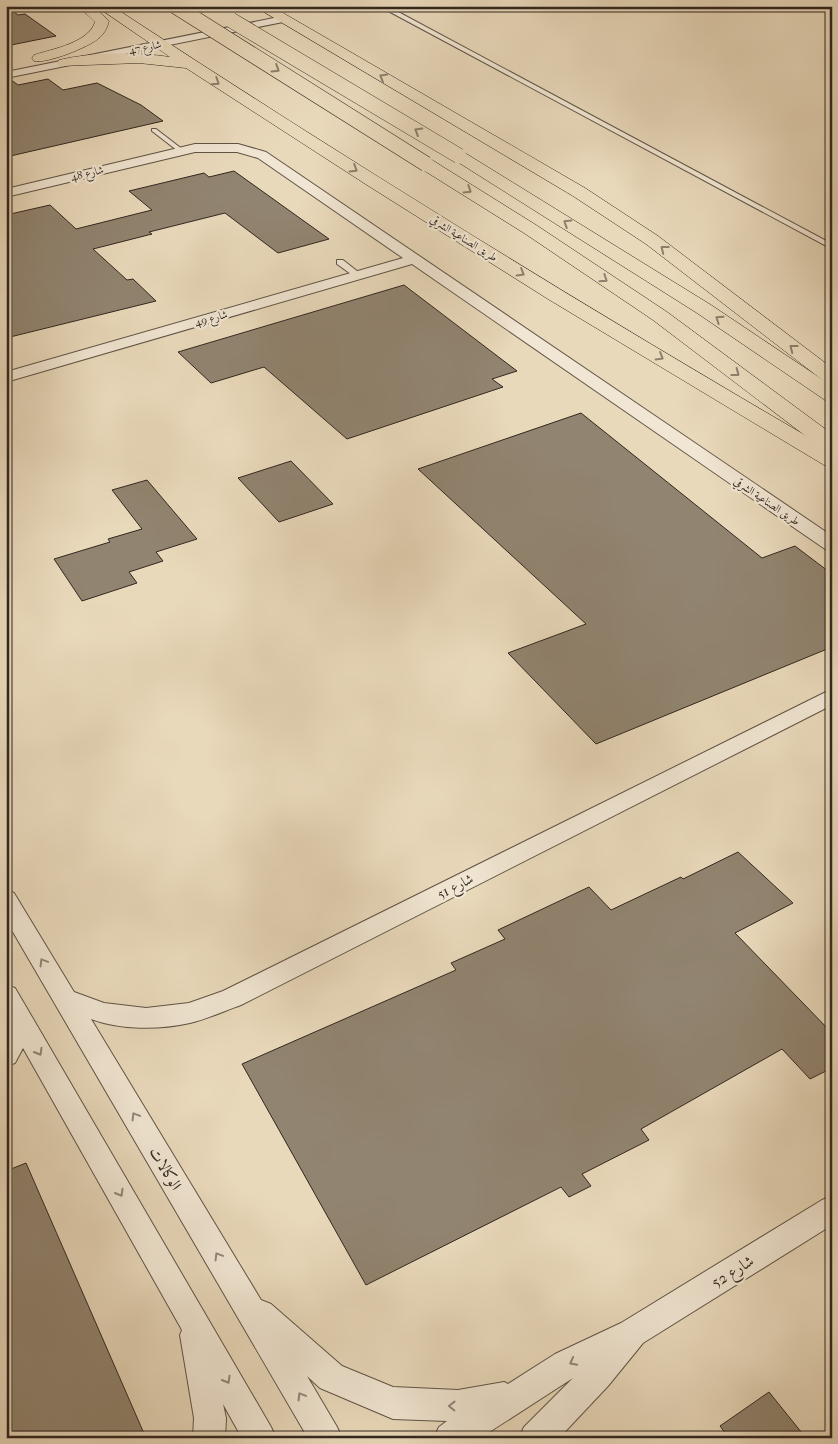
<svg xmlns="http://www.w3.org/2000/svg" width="838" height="1444" viewBox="0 0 838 1444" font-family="'IM FELL French Canon',Amiri,serif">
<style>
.building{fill:#918470;stroke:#31271f}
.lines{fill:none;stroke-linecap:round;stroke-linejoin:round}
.lane-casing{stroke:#5f5446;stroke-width:2}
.street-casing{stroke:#5f5446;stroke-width:2}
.primary-casing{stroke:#31271f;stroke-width:1}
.highway-casing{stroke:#31271f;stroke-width:1}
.lane{fill:#f1e6d3;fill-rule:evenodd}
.street{fill:#f1e6d3;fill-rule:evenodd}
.primary{fill:#e9d9bb;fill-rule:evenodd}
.highway{fill:#e9d9bb;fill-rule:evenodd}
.highway-bridge-casing{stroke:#31271f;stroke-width:16;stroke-linecap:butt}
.highway-bridge{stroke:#e9d9bb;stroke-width:15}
.oneway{stroke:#8d806d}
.oneway2{stroke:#918679}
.labels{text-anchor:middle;stroke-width:4.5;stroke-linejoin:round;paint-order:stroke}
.far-street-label{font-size:11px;fill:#31271f;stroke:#f1e6d3}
.street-label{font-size:14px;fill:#31271f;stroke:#f1e6d3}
.near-street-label{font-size:16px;fill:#31271f;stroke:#f1e6d3}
</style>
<rect width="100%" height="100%" fill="#e9d9bb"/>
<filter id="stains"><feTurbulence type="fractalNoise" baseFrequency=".004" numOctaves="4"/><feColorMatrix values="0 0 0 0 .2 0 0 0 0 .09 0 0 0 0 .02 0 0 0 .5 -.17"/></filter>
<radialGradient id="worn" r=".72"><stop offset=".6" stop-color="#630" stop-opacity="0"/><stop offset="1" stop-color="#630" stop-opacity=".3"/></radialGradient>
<path class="building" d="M6,6l12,9 7,-1 31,22 -50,10z
M10,79l8,6 30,-6 15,11 34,-7 44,22 22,16 -157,36v-77z
M234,171l95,68 -51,14 -53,-40 -76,19 3,2 -59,15 34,31 6,-1 23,22 -150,37v-123l44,-10 26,24 76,-19 -23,-19 75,-18 5,4z
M404,285l113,86 -25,8 11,8 -156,52 -83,-72 -53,16 -33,-31z
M581,413l181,145 33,-12 37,28v73l-236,97 -88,-91 78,-29 -168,-155z
M291,461l42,43 -54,18 -41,-44z
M147,480l50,59 -41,13 7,9 -34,11 8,11 -55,18 -28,-42 56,-17 -2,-3 34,-10 -30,-39z
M738,852l55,51 -58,30 97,100v35l-22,11 -28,-30 -141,80 8,11 -67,34 9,12 -22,11 -8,-10 -195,98 -124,-221 214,-94 -5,-7 54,-24 -7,-9 91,-43 22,23 70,-33 2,2z
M26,1163l120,275h-140v-267z
M769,1392l37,46h-77l-9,-12z"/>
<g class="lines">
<defs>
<path id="lane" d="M379,6h8l445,238v5z
M152,129h4l26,20v2h-4l-26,-20z
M337,260h6l19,15 -7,2 -18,-13z"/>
<path id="street" d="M284,16l4,1 1,2 -1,2 -282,57v-6z
M195,144h43l28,8 566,384v15l-7,-2 -413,-285 -406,118v-10l397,-114 -145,-100 -21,-6h-42l-189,45v-8z
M832,689v16l-591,300c-17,6 -34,14 -51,18 -31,7 -69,7 -99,-4l170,281 10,4 71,62 51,21 65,3 46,-8 4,2 47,-30 66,-31 201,-123 10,-4v29l-189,118 -35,43 -49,52h-40l5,-11 49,-49 -93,60h-46l5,-11 8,-6 -54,-2 -73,-31 -13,-12 30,51 5,11h-34l-302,-518v-30l8,3 60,99 30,11 42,5 43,-5 34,-12z
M6,985l9,3 10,17 246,422 5,11h-34l-19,-34 3,14 -1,20h-32l1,-20 -14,-83 2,-5 -159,-282 -8,15 -9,3z"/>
<path id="primary" d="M78,6h15l16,15c-2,7 -4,12 -10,17 -10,9 -52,26 -65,23l-2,-3 2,-3c18,-6 55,-12 61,-33z
M96,6h16c236,155 476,303 720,445v16l-8,-2 -276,-166 -181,-114 -181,-117 -47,-5 -80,3 -2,-3 2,-3c33,-8 78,-8 111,-3z
M254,6h17l314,182 73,48 174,132v16l-7,-2 -179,-138 -73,-48z"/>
<path id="highway" d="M459,151l6,2 246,152 121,81v16l-7,-2 -128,-87 -244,-154 -2,-3 2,-3z
M426,159l6,1 104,65 131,87 165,122v18l-8,-2 -171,-130 -129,-87 -104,-65 -2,-4 2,-4z"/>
</defs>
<use href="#lane" class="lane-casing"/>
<use href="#street" class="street-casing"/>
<use href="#primary" class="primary-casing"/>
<use href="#highway" class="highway-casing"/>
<use href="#lane" class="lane"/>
<use href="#street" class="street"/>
<use href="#primary" class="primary"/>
<use href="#highway" class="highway"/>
<defs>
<path id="highway-bridge" d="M175,6l251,158
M231,20l228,136"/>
</defs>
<use href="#highway-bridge" class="highway-bridge-casing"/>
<use href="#highway-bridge" class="highway-bridge"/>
</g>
<defs><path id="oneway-chevron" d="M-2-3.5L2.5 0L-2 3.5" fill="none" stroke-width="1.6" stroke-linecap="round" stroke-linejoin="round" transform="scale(1.25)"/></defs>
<g class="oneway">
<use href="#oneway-chevron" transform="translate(276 69) rotate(32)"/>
<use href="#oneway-chevron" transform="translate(383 77) rotate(-150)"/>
<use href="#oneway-chevron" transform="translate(216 82) rotate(33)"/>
<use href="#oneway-chevron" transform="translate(418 131) rotate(-149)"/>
<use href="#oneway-chevron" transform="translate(354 169) rotate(32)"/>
<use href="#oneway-chevron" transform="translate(468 190) rotate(32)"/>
<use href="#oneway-chevron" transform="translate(567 223) rotate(-148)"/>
<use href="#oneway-chevron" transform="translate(664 249) rotate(-142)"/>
<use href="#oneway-chevron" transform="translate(521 273) rotate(31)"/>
<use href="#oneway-chevron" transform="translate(604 279) rotate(34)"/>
<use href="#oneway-chevron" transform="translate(719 319) rotate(-146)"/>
<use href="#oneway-chevron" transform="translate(793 348) rotate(-142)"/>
<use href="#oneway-chevron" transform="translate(660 357) rotate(31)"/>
<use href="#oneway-chevron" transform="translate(736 373) rotate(37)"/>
</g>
<g class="oneway2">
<use href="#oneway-chevron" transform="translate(43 962) rotate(-121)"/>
<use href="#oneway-chevron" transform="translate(39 1052) rotate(60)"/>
<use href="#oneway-chevron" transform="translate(135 1116) rotate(-121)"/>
<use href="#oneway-chevron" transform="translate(120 1193) rotate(60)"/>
<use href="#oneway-chevron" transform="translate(218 1256) rotate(-121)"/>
<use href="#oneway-chevron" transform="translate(573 1362) rotate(152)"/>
<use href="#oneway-chevron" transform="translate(227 1380) rotate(60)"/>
<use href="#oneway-chevron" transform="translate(301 1396) rotate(-121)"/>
<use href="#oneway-chevron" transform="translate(452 1406) rotate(-179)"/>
</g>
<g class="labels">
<g class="far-street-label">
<text transform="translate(145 47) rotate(-12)" y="4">شارع 47</text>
<text transform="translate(87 173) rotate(-14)" y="4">شارع 48</text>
<text transform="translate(464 238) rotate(32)" y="4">طريق الصناعية الشرقي</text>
<text transform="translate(211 318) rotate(-16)" y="4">شارع 49</text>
<text transform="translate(767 501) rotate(34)" y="4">طريق الصناعية الشرقي</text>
</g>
<g class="street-label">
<text transform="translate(455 886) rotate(-27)" y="5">شارع 51</text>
</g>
<g class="near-street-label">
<text transform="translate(166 1168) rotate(59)" y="6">الوكالات</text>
<text transform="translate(732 1271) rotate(-32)" y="6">شارع 52</text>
</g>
</g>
<rect width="838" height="1444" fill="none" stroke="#e9d9bb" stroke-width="25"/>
<rect x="8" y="8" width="823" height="1429" fill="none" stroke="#31271f" stroke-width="2.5"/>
<rect x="12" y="12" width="813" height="1419" fill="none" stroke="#31271f"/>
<rect width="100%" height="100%" filter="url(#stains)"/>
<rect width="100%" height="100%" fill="url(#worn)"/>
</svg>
